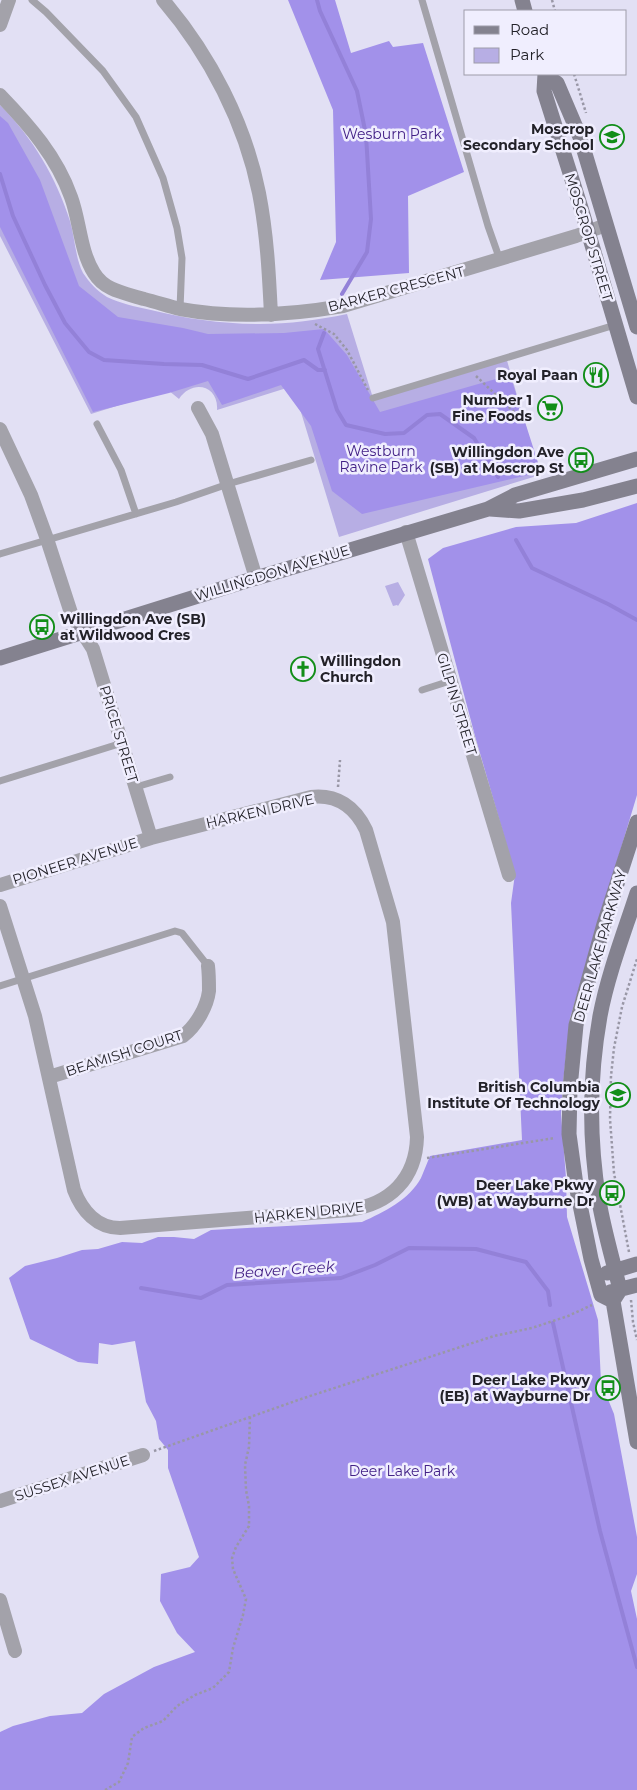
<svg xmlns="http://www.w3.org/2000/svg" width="637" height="1790" viewBox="0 0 637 1790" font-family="Montserrat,sans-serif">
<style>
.green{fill:#b7aee4}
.forest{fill:#a291ea}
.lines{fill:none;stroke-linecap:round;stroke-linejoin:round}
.stream{stroke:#9381d8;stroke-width:4}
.path{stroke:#9997a6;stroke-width:2.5;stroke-dasharray:2.5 2.5;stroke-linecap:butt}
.lane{stroke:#a3a2aa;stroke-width:7}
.street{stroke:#a3a2aa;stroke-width:14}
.secondary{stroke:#84828f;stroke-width:15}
.labels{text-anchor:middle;stroke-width:5;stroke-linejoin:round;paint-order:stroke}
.poi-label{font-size:14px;font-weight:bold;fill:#232229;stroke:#f0eefe;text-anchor:end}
.park-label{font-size:14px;fill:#422086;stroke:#f0eefe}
.street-label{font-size:14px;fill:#232229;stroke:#f0eefe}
.water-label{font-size:15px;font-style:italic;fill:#401d83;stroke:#f0eefe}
</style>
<rect width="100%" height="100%" fill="#e2e0f4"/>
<path class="green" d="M0,105c33,33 56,72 70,116 5,17 5,36 13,52 6,9 14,18 24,24 13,6 29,10 44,13 36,9 72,14 109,14 29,0 58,-4 87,-10l26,84 133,-41 34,118 -201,62 -46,-151 -76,24c2,-25 -25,-31 -38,-11l-11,-9 -77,24 -91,-178z
M398,582l7,13 -7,11 -1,-1 -4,1 -8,-20z"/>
<path class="forest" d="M288,0h47l16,53 38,-12 4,6 30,-4 41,129 -56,24 1,77 -89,7 16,-38 -3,-132z
M0,116l8,7 32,57 39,106 39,31 65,11 25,6 76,-1 40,-4 23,26 33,57 130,-37 31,97 -179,42 -30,-23 -21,-65 -30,-41 -59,20 -14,-24 -39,12 -76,19 -93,-185z
M637,503v292l-67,223 -7,65 -2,31 5,64 1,39 31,103 3,62 13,32 23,123v37l-6,17 6,28v171h-637v-58l13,-6 37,-10 32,-3 22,-19 50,-27 41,-15 -18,-19 -17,-32 1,-27 29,-7 9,-10 -31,-89v-18l-9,-11 -3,-18 -10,-19 -11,-61 -23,4 -13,-2 -1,21 -20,-2 -48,-23 -21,-61 16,-12 32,-8 25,-8 16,-1 24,-7 20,1 16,-6h16l20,2 17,-9 151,-8c22,-10 47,-22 59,-44 3,-7 6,-15 9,-22l92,-16 -11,-237 4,-29 -40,-138 -47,-177 15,-11 73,-21 60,-4z"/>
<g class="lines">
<path class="stream" d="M317,0l3,11 37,80 9,44 5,84 -4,33 -25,42
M0,174l13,42 32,69 20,38 24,29 15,8 60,4 38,1 46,14 56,-19 14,10h7
M324,333l-6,16 19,61 9,15 39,9 19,-1 23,-18 13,-1 34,24 24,39
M516,540l16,28 76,36 29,16
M141,1288l60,10 26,-13 114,-7 34,-13 34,-17 67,1 50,13 22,29 2,14
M553,1323l47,208 37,136"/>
<path class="path" d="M552,0l3,11
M574,74l12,39
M315,324l19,10 13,16 21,40
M476,376l37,35 15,7
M151,627l2,7
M338,787l2,-27
M427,1158l128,-20
M629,1252l-15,-79 -4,-54 1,-43 3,-28 8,-41 15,-48
M631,1300l2,22 4,18
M154,1451l150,-53 190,-62 38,-8 36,-12 24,-11
M105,1790l14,-8 9,-19 4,-26 12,-9 19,-7 14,-15 18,-11 18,-7 16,-16 4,-24 10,-33 3,-16 -13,-30 -1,-11 4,-11 13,-21v-20l-3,-16 -1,-25 4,-18 1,-31"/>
<path class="lane" d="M32,0l14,12 57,59 33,46 27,61 14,50 5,30 -2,51
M422,0l66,226 12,34
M373,398l242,-73
M97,424l24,46 15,44
M0,554l176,-52 52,-18 83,-24
M422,690l28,-9
M0,781l122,-38
M136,787l34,-10
M0,986l175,-55 7,2 26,33"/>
<path class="street" d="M163,0c47,55 82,123 96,193 8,41 10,81 12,122
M0,25l9,-25
M0,95c29,30 57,62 71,102 9,24 9,54 23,76 11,18 31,20 50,26 12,3 24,7 36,10 54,10 110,6 163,-3l233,-70 30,-11
M198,408l14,26 44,144
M0,429l31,66 16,44 25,77 21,33 58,189
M406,532l103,343
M0,885l151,-47 160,-41c26,-3 44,10 55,33l27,92 24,215c-1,42 -27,67 -68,73l-229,18c-23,0 -38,-17 -46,-38l-39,-174 -35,-110
M49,1077l134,-41c13,-10 24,-29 26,-45 0,-8 0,-17 -1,-25
M0,1501l143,-46
M0,1600l15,51"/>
<path class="secondary" d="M522,0l3,11
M545,74l-1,17 37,117 56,189
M546,76l11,7 23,54 57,190
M490,509l29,2 64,-11 54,-14
M0,658l256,-80 232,-69 27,-14 122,-36
M637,893c-13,40 -29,81 -37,123 -11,62 -11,124 -1,185 5,30 14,59 21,89l-7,11 24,141
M607,1273l30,-9
M610,1292l27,-7
M613,1301l-12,-6 -10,-36 -15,-74 -7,-51 1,-46 6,-63 28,-101 33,-102"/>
</g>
<defs>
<symbol id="school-ring" viewBox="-11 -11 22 22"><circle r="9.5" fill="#f0eefe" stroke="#128e19" stroke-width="1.5"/><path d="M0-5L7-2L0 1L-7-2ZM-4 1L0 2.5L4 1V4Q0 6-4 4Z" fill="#128e19"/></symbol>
<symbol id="restaurant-ring" viewBox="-11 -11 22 22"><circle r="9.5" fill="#f0eefe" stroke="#128e19" stroke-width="1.5"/><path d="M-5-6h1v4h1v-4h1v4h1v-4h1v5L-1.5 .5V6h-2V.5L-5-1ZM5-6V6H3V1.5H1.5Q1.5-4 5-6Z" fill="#128e19"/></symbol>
<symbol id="supermarket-ring" viewBox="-11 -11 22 22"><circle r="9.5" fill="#f0eefe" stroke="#128e19" stroke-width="1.5"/><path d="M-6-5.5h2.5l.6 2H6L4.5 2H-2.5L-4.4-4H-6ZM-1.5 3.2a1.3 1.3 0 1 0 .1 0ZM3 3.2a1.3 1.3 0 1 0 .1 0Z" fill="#128e19"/></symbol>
<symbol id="bus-ring" viewBox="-11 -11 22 22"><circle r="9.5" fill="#f0eefe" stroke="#128e19" stroke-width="1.5"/><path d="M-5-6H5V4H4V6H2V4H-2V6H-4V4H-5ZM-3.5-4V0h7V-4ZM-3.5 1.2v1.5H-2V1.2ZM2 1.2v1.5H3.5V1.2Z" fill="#128e19"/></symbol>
<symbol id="church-ring" viewBox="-11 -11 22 22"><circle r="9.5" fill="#f0eefe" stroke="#128e19" stroke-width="1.5"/><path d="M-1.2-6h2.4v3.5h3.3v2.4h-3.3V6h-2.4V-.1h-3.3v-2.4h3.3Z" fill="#128e19"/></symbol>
<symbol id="university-ring" viewBox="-11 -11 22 22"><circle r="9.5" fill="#f0eefe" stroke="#128e19" stroke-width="1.5"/><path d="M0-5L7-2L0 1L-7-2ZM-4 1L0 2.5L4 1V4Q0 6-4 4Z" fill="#128e19"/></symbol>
</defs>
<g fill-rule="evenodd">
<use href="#school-ring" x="598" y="123" width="28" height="28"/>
<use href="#restaurant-ring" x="582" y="361" width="28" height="28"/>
<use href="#supermarket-ring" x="536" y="394" width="28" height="28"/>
<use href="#bus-ring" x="567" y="446" width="28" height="28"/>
<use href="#bus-ring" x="28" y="613" width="28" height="28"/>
<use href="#church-ring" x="289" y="655" width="28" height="28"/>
<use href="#university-ring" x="604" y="1081" width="28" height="28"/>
<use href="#bus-ring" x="598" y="1179" width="28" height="28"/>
<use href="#bus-ring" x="594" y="1374" width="28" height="28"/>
</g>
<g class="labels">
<g class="poi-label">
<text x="594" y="134">Moscrop<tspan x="594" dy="16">Secondary School</tspan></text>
<text x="578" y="380">Royal Paan</text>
<text x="532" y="405">Number 1<tspan x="532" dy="16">Fine Foods</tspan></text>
<text x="564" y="457">Willingdon Ave<tspan x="564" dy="16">(SB) at Moscrop St</tspan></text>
<text x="60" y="624" text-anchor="start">Willingdon Ave (SB)<tspan x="60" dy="16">at Wildwood Cres</tspan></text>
<text x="320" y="666" text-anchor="start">Willingdon<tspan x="320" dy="16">Church</tspan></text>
<text x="600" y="1092">British Columbia<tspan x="600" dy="16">Institute Of Technology</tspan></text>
<text x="594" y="1190">Deer Lake Pkwy<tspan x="594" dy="16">(WB) at Wayburne Dr</tspan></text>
<text x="590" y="1385">Deer Lake Pkwy<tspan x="590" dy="16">(EB) at Wayburne Dr</tspan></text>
</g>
<g class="park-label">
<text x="392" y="139">Wesburn Park</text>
<text x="381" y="456">Westburn<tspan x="381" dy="16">Ravine Park</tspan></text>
<text x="402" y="1476">Deer Lake Park</text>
</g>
<g class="street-label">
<text transform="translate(589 237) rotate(73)" y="5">MOSCROP STREET</text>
<text transform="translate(396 289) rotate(-15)" y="5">BARKER CRESCENT</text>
<text transform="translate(272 573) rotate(-17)" y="5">WILLINGDON AVENUE</text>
<text transform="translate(457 704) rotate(73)" y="5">GILPIN STREET</text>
<text transform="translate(119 734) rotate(73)" y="5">PRICE STREET</text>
<text transform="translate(260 811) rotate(-13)" y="5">HARKEN DRIVE</text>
<text transform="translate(75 861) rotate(-17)" y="5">PIONEER AVENUE</text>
<text transform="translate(600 946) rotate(-74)" y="5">DEER LAKE PARKWAY</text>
<text transform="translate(124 1053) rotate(-18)" y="5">BEAMISH COURT</text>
<text transform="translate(309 1212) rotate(-6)" y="5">HARKEN DRIVE</text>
<text transform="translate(72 1478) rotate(-18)" y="5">SUSSEX AVENUE</text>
</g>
<g class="water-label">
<text transform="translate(284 1270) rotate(-4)" y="5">Beaver Creek</text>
</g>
</g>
<rect x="464" y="10" width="162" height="65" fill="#f0eefe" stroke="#9e9ca9"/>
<rect x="474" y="26" width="25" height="8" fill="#84828f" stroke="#9e9ca9"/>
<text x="510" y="35" font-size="15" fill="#232229">Road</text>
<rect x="474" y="48" width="25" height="15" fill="#b7aee4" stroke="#9e9ca9"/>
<text x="510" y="60" font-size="15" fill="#232229">Park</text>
</svg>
